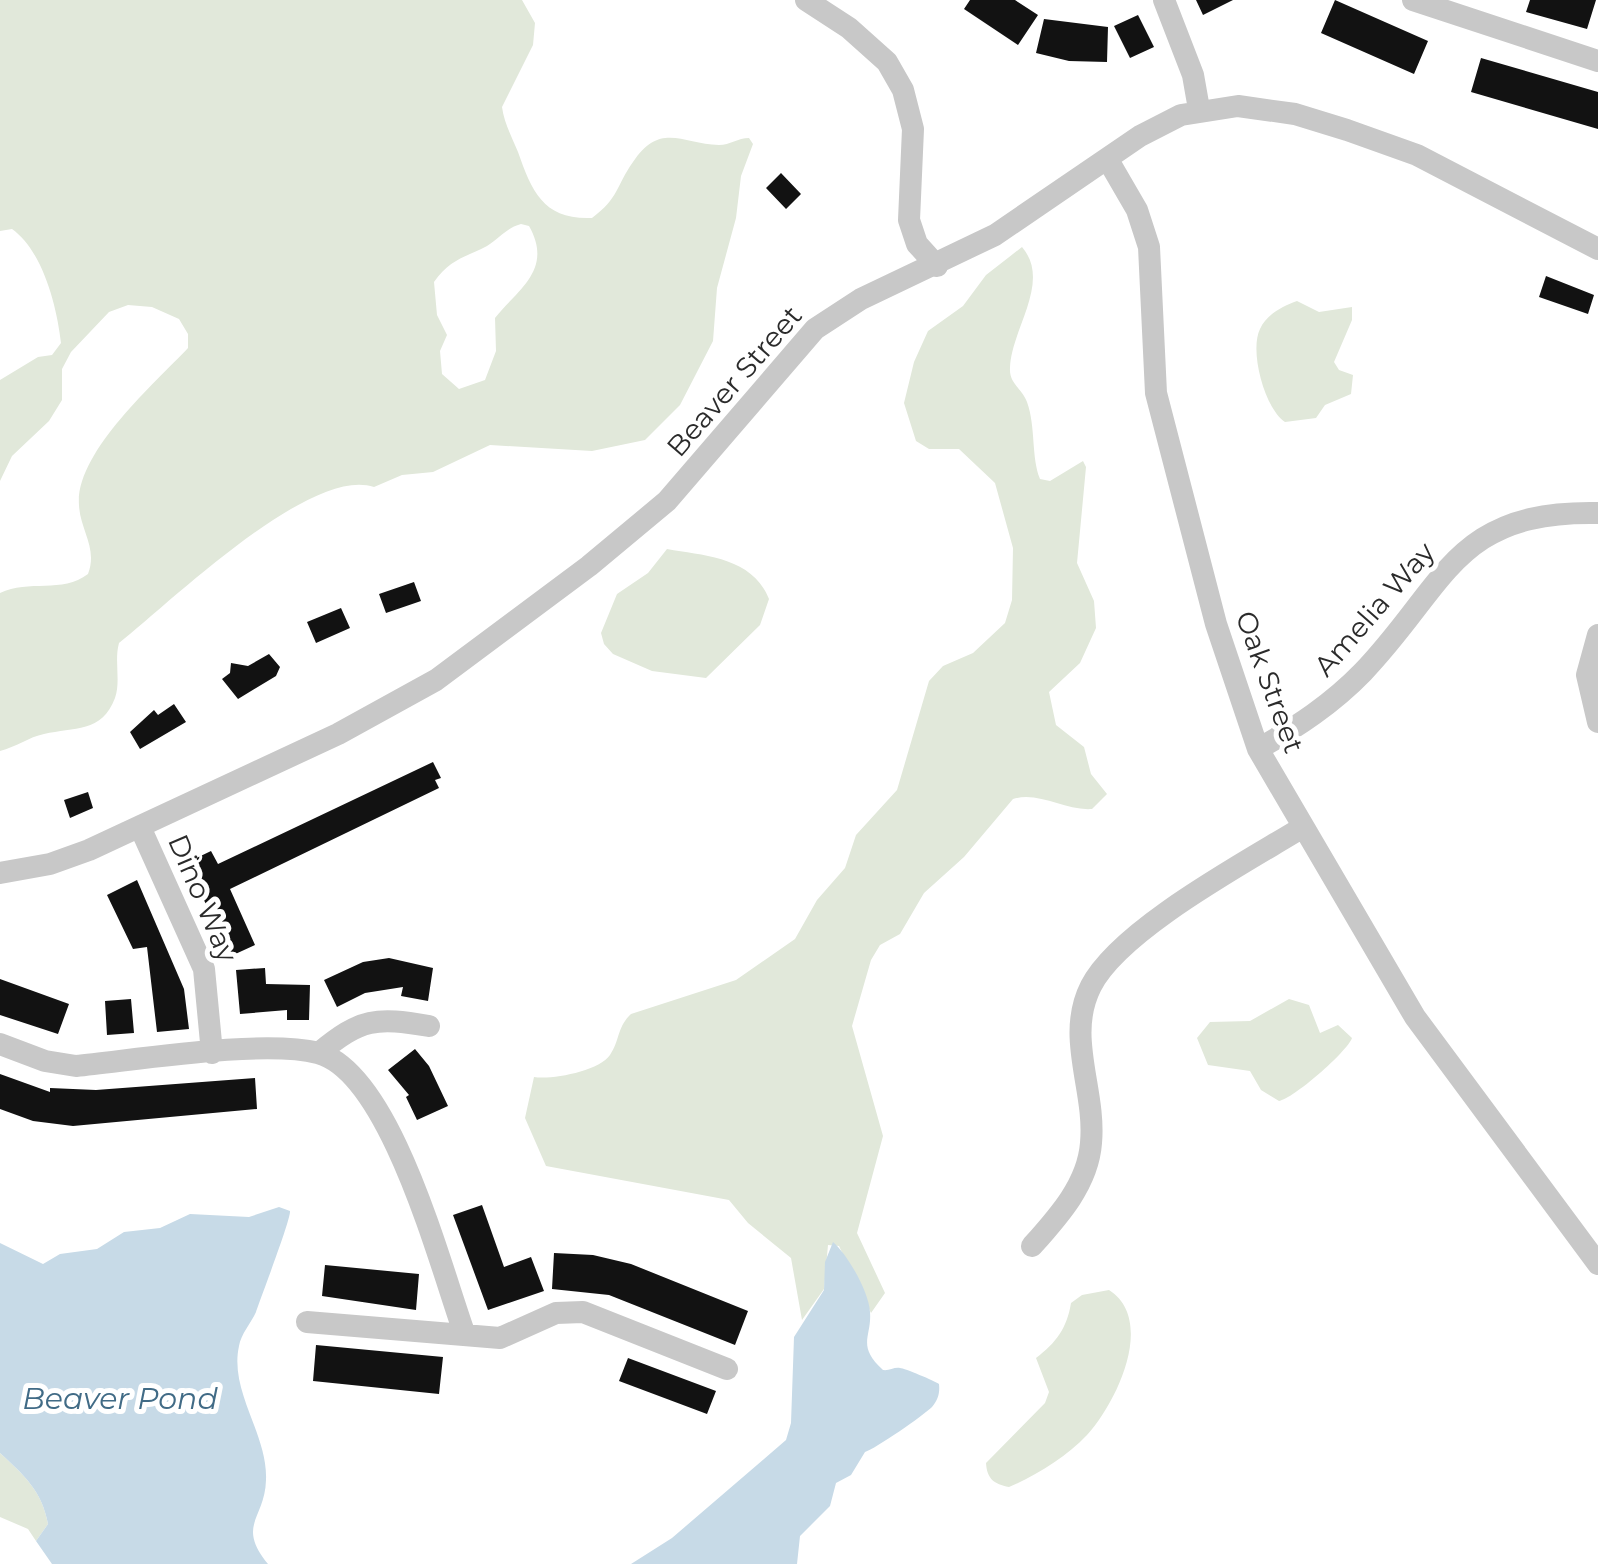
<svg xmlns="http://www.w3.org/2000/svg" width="1598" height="1564" viewBox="0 0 1598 1564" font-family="Montserrat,sans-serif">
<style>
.green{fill:#e1e8da;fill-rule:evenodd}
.water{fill:#c7dae7}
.building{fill:#121212}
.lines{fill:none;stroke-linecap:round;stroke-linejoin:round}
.minor{stroke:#c8c8c8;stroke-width:22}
.labels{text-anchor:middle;stroke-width:10;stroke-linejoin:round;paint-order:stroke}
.street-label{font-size:28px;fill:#2b2b2b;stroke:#fff}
.water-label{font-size:30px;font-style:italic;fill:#416b86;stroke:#fff}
</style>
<rect width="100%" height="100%" fill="#fff"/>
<path class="green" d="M0,0h522l13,23 -2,22 -31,62c2,16 10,30 16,45 14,40 26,68 74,66 27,-20 24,-32 41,-56 27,-41 50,-18 86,-17 11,0 19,-7 30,-7l4,6 -12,32 -5,42 -19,70 -4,53 -33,64 -35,35 -53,11 -102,-6 -57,27 -31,3 -28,12c-63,-22 -204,116 -255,156 -5,18 2,38 -4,55 -13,35 -41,29 -71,36 -15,3 -28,13 -44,17v-158c29,-14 62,1 88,-19 10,-26 -8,-44 -9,-69 -4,-52 75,-121 109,-157v-14l-9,-15 -27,-12 -24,-2 -19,7 -38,40 -9,17v31l-13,21 -37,35 -12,25v-101l38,-23 14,-2 9,-12c-4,-36 -18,-92 -49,-114l-12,2zM521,224l8,2c25,44 -12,64 -34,92l1,33 -11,29 -26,9 -17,-15 -2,-23 7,-16 -10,-20 -3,-33c16,-23 30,-24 53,-36 13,-8 19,-18 34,-22z
M1022,247c30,35 -11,82 -12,121 -1,16 12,20 17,34 9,25 4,55 13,77l10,2 33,-20 3,6 -9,96 17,38 2,27 -16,35 -31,29 7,33 28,22 7,27 16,20 -15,15c-27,2 -53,-18 -79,-10l-49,58 -40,36 -24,41 -20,11 -9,15 -19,66 31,110 -26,97 28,60 -14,20 -32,-67 -11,-1 -4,44 -22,31 -11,-62 -43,-35 -19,-23 -183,-34 -21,-48 9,-41c18,3 65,-6 76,-22 10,-15 7,-28 21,-41l105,-34 59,-41 22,-39 28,-32 11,-33 41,-45 32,-109 14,-15 30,-13 32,-30 7,-23 1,-52 -18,-65 -36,-34h-30l-13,-8 -12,-38 10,-41 14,-31 35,-25 23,-31z
M1297,301l22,11 33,-5v13l-18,42 5,8 14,5 -2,19 -26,11 -9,13 -31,4c-20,-13 -36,-71 -25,-93 7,-15 23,-23 37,-28z
M667,549c39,7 85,8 102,50l-9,26 -54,53 -54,-7 -39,-17 -9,-10 -3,-11 16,-39 31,-21z
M1289,999l20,6 11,28 18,-8 14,13c-5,14 -59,61 -73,63l-18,-11 -11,-19 -42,-6 -11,-27 13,-16 40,-1z
M1109,1290c47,30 8,112 -22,145 -21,22 -50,40 -78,52 -15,-3 -22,-8 -23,-24l59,-60 4,-11 -13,-34c20,-15 31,-30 35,-55l11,-8z
M0,1453c24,22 42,38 48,71l-12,17 -8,-12 -28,-12z"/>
<path class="water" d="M279,1207l11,4c1,8 -29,86 -34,101 -5,11 -15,22 -17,34 -10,46 29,88 27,134 -1,39 -30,45 2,84h-216l-16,-23 12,-17c-6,-33 -24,-49 -48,-71v-210l43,21 17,-10 37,-5 27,-17 36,-4 30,-14 59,3z
M833,1242c15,13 36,50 37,70 2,25 -14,33 13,58 6,1 11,-3 17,-2 4,0 35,13 39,16 1,9 -1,16 -7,23 -8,8 -57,42 -67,45l-14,23 -15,8 -6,23 -30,30 -3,28h-166l41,-26 114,-98 5,-17 3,-86 30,-47 1,-28z"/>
<path class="building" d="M970,0h45l23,15 -20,30 -54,-36z
M1196,0h37l-30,15z
M1335,0l93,41 -14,33 -93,-41z
M1530,0h66l-9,29 -61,-17z
M1138,15l16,32 -24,11 -16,-32z
M1044,19l64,8 -1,35 -38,-1 -33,-8z
M1481,58l117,34v37l-127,-37z
M781,173l20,21 -15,15 -20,-21z
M1546,276l48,19 -6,19 -49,-17z
M414,582l7,19 -35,12 -7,-19z
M341,608l9,20 -34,15 -9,-21z
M269,654l11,13 -4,9 -38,23 -16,-20 8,-6 1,-10 17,3z
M174,704l12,18 -46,27 -10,-17 24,-22 4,5z
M433,762l8,16 -6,2 4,8 -209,101 25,56 -24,11 -45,-93 25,-12 7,13z
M88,792l5,16 -23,10 -6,-18z
M137,880l47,109 5,40 -32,3 -10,-85 -14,2 -26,-54z
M389,958l44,10 -5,33 -27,-5 2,-9 -38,6 -28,14 -13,-27 39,-18z
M265,968l1,16 44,1 -1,35h-22v-10l-47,4 -4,-44z
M0,979l69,25 -11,30 -58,-19z
M131,999l3,34 -27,2 -2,-34z
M415,1049l14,17 19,40 -31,14 -11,-23 3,-2 -21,-25z
M0,1074l50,18v-4l46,2 159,-12 2,31 -184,17 -40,-5 -33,-12z
M482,1205l22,62 27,-10 13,34 -56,19 -35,-95z
M554,1253l39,2 38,9 117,47 -13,34 -126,-50 -57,-6z
M325,1265l94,9 -3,36 -94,-14z
M316,1345l127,12 -4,37 -126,-13z
M628,1358l88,33 -9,23 -88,-33z"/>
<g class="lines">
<path class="minor" d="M806,0l43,28 38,34 16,28 10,39 -4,91 8,24 20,22
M1164,0l29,75 6,34
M1413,0l185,61
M1108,160l29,50 12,37 7,146 60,231 42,125 157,268 183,247
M1598,635l-11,40 11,47
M1258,749c39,-22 74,-45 105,-77 84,-88 91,-162 235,-159
M140,827l64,142 8,84
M0,873l50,-9 39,-14 249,-116 98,-54 153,-114 78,-65 148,-172 46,-30 134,-64 145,-99 41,-21 57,-9 57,8 52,16 70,25 181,94
M0,1044l45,17 31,5c60,-6 187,-27 242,-13 73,20 122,213 147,282
M319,1053c42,-35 57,-36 110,-27
M1032,1246c26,-29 56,-62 59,-103 5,-54 -26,-106 0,-157 29,-57 157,-125 212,-159
M307,1322l193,16 56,-25 27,-1 144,57"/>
</g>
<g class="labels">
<g class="street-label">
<text transform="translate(734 381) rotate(-49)" y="10">Beaver Street</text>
<text transform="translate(1374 609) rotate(-49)" y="10">Amelia Way</text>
<text transform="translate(1270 682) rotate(70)" y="10">Oak Street</text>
<text transform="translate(203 898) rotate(67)" y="10">Dino Way</text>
</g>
<g class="water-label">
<text x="120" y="1409">Beaver Pond</text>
</g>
</g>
</svg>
